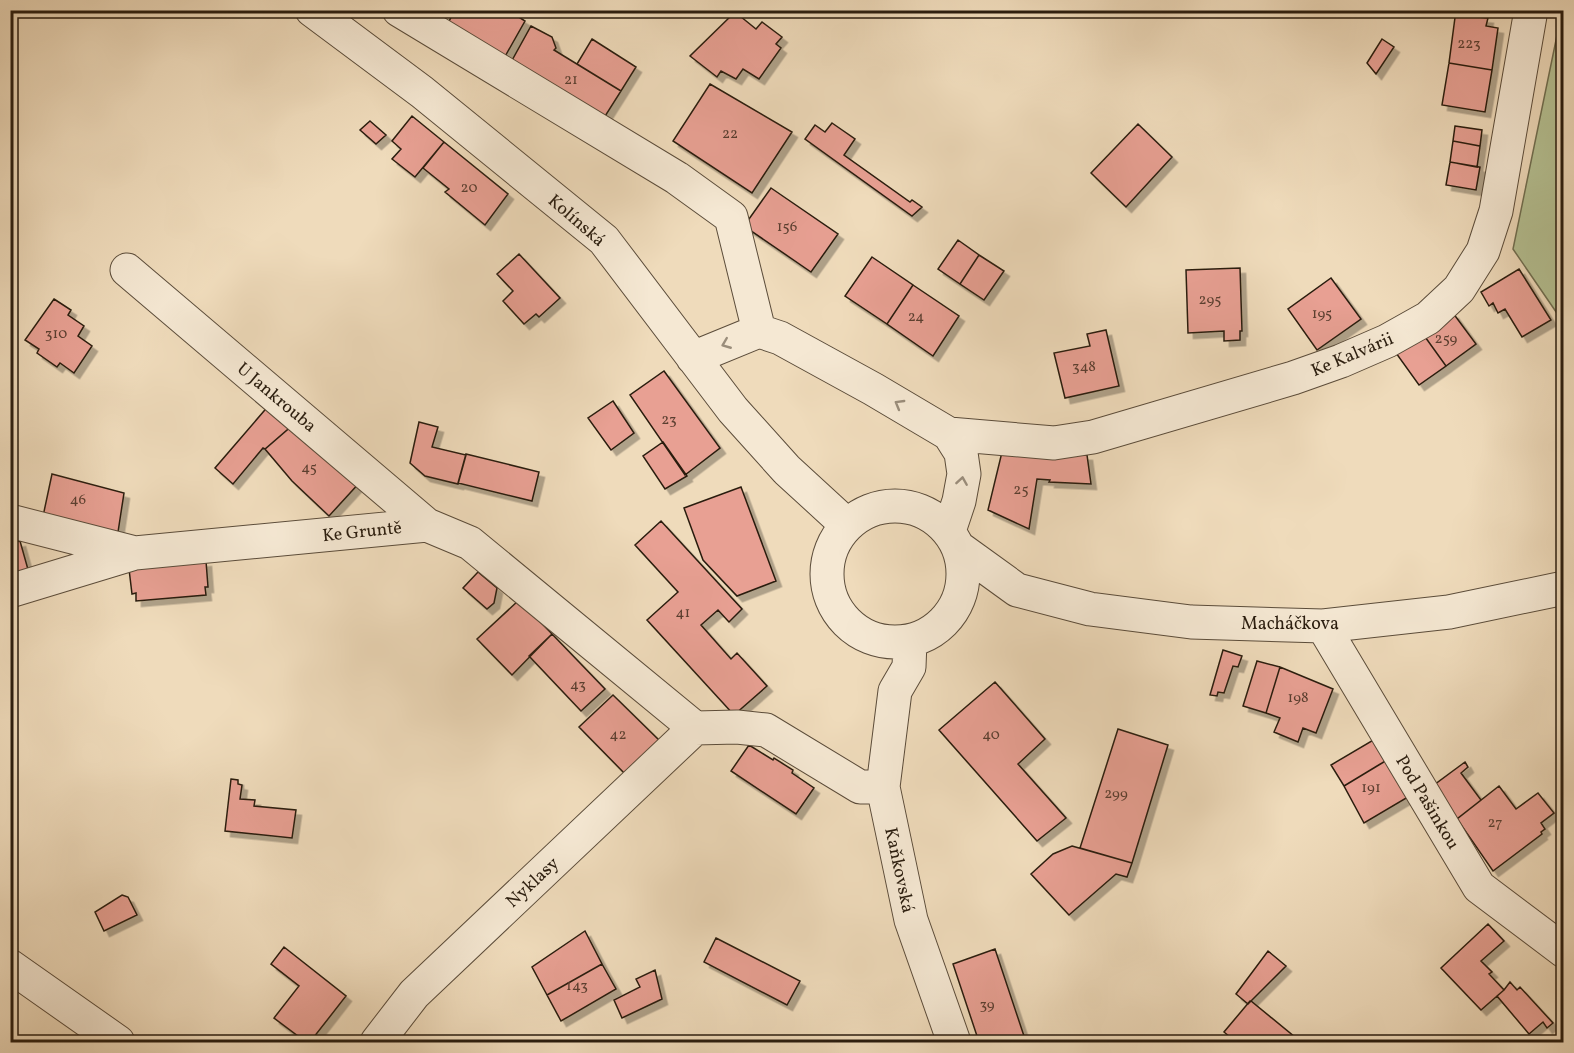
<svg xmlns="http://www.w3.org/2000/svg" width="1574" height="1053" viewBox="0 0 1574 1053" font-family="Vollkorn,serif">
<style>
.green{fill:#b5c193;stroke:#706f51;stroke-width:1.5}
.building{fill:#e8a093;stroke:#2a1d0f;stroke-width:1.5;filter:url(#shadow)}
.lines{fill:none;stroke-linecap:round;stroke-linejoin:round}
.minor-casing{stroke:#5b4c3a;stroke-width:35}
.minor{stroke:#f5e8d3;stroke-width:33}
.oneway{stroke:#9a8d7b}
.labels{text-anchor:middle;stroke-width:6;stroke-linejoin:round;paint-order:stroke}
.number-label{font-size:15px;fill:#5a3e30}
.street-label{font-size:18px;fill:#2a1d0f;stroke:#f5e8d3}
</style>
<defs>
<filter id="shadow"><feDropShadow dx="5.5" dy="5.5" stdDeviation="0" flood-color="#0004"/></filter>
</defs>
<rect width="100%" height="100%" fill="#efdbbb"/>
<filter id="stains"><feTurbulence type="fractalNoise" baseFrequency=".00333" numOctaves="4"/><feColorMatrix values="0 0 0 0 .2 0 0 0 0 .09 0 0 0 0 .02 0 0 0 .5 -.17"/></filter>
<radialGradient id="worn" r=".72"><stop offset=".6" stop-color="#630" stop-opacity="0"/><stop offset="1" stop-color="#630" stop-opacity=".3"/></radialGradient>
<path class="green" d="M1562,11h2l-1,311 -50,-73z"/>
<path class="building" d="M455,10h53l17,11 -22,39 -57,-33z
M1456,10l23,3v4l9,1 -2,8 12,2 -6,42 -43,-7z
M735,12l21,17 6,-7 20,15 -6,7 5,4 -22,31 -16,-10 -7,10 -15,-8 -4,6 -27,-21z
M531,26l21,11 4,11 -2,2 67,41 -19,30 -92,-57z
M592,39l44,28 -15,24 -44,-27z
M1382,39l12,8 -18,27 -9,-11z
M1449,63l43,7 -7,42 -43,-7z
M710,84l82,48 -40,61 -79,-52z
M412,116l32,26 -29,35 -23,-18 9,-10 -9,-8z
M370,121l16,14 -10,9 -16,-14z
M832,123l23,16 -11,16 66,47 2,-2 10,7 -10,9 -107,-77 10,-14 10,7z
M1138,124l34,33 -46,50 -35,-34z
M1455,126l27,4 -2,16 -27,-5z
M1453,141l27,5 -3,21 -27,-5z
M444,142l64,52 -23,31 -40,-33 4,-3 -26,-21z
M1450,162l30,5 -4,23 -30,-5z
M771,188l67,46 -27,38 -67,-46z
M958,240l21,15 -19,29 -22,-15z
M519,254l41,44 -21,19 -3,-3 -12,10 -21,-23 10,-10 -16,-17z
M979,255l25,16 -20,29 -24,-16z
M872,257l41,28 -26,39 -42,-28z
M1240,268l2,63h-2v9l-16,1v-10l-36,2 -2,-63z
M1519,269l32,51 -29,17 -17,-28 -7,4 -5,-10 -4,3 -8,-14z
M1331,278l30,41 -44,31 -29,-41z
M913,285l46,31 -26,40 -46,-32z
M54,299l17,11 -3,5 16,11 -6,10 14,10 -18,27 -14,-10 -3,4 -20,-14 2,-4 -14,-9z
M1453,313l23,31 -30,22 -23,-32z
M1106,330l13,56 -54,12 -11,-45 36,-7 -3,-12z
M1423,334l23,32 -27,19 -23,-32z
M664,371l56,77 -35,27 -55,-80z
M613,401l21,32 -23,17 -23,-32z
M270,404l24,20 -29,25 -2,-1 -30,36 -18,-16z
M419,422l19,5 -6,20 34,8 -8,29 -33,-8 -15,-13z
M294,424l67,57 -32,35 -37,-35 -27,-32z
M663,442l24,34 -22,13 -22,-33z
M1002,452l85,3 4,29 -42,-2 1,-2 -13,-1 -8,50 -41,-19z
M466,454l73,18 -7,29 -74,-18z
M52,474l72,19 -6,39 -76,-11z
M741,487l35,94 -39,15 -34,-36 -19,-52z
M661,521l81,88 -13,13 -11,-12 -17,15 30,34 6,-6 30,33 -33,29 -87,-95 31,-28 -43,-47z
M20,541l9,32 -19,6v-36z
M206,561l2,26h-3l1,8 -70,6v-8l-4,1 -3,-25z
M478,572l19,16 -3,15 -7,6 -24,-21z
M519,600l33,34 -40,41 -35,-36z
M552,634l53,55 -24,22 -52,-55z
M1223,650l19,6 -4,11 -5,-1 -9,27 -6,-1 -1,4 -7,-1z
M1257,661l23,6 -14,46 -23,-7z
M1280,667l53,22 -17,44 -13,-5 -5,14 -24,-10 6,-14 -14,-5z
M995,682l50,57 -27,25 48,54 -29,23 -98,-111z
M613,695l50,49 -35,33 -49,-50z
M1118,729l50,16 -36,118 -52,-15z
M1375,739l12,21 -43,26 -13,-21z
M749,745l24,15 1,-2 19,12 -1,3 22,15 -18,26 -65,-43z
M1387,760l21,37 -44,26 -20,-37z
M1465,762l3,5 -7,6 20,27 -24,19 -23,-34z
M231,779l7,1v4l4,1 -2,14 15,1 -1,6 42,4 -4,28 -67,-7z
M1499,786l17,23 22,-16 16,20 -13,10 4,6 -4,3 1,2 -49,37 -36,-52z
M1072,846l60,17 -5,14 -11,-3 -47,41 -38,-41 22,-20z
M122,895l6,2 9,18 -33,16 -9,-19z
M1488,924l16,17 -23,20 11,11 -3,2 15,16 -23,20 -40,-42z
M585,931l17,33 -55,31 -15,-28z
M716,938l84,43 -13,24 -83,-43z
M284,947l62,49 -36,46h-4l-32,-24 25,-32 -28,-22z
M995,949l31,93h-47l-26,-78z
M1268,951l18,15 -38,38 -12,-10z
M602,964l14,25 -55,32 -14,-26z
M655,970l7,29 -40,19 -8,-18 26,-13 -4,-8z
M1510,982l7,8 3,-3 33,36 -6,5 -4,-6 -14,12 -32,-38 7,-6z
M1250,1001h1l50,41h-65l-12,-10z"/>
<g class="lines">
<defs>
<path id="minor" d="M312,10l110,82 182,148 129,170 54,60 60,55
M399,10l278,168 54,39 28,114
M127,270l300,255
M693,358l66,-27 21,7 93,51 76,45 12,19 3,21 -5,27 -10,30
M949,434l105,9 39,-6 200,-59 48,-17 46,-20 41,-23 31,-29 24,-38 13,-40 35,-201
M827 574a68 68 0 1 1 136 0a68 68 0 1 1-136 0Z
M10,521l125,32
M959,548l58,42 73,19 101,13 132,4 126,-14 115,-24
M10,591l125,-38 292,-28 43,18 225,185 42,-1 29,3 94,57h23
M1323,626l156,261 85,64
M910,641l-1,26 -14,24 -12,96 28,133 43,122
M10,966l108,76
M377,1042l37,-48 281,-266"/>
</defs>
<use href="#minor" class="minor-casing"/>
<use href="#minor" class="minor"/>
</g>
<defs><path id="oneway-chevron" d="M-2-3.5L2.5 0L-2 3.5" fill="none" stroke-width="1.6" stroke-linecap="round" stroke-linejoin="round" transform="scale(1.5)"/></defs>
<g class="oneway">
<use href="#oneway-chevron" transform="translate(726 344) rotate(158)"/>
<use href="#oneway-chevron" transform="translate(899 404) rotate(-150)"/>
<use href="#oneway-chevron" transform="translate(962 481) rotate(-81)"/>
</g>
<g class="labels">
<g class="number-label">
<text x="1469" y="48">223</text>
<text x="571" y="84">21</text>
<text x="730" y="138">22</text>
<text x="469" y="192">20</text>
<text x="787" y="231">156</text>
<text x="1210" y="304">295</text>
<text x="1322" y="318">195</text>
<text x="916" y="321">24</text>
<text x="56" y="338">310</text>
<text x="1446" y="343">259</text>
<text x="1084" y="371">348</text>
<text x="669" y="424">23</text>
<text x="309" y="472">45</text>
<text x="1021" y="494">25</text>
<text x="78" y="504">46</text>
<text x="683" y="617">41</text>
<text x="578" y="689">43</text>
<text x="1298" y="702">198</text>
<text x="618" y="739">42</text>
<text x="991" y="739">40</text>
<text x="1371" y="792">191</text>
<text x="1116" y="798">299</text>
<text x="1495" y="827">27</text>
<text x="577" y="990">143</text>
<text x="987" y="1009">39</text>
</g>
<g class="street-label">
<text transform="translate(577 220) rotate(41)" y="6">Kolínská</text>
<text transform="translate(1352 354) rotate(-23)" y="6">Ke Kalvárii</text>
<text transform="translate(277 397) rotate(40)" y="6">U Jankrouba</text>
<text transform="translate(362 531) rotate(-6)" y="6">Ke Gruntě</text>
<text x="1290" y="629">Macháčkova</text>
<text transform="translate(1428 802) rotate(59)" y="6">Pod Pašinkou</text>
<text transform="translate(900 870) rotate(78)" y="6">Kaňkovská</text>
<text transform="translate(532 882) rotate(-43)" y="6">Nyklasy</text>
</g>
</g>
<rect width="1574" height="1053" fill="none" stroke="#efdbbb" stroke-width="36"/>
<rect x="12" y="12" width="1550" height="1029" fill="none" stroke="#2a1d0f" stroke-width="3"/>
<rect x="18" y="18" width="1538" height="1017" fill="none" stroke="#2a1d0f" stroke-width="1.5"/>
<rect width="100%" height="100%" filter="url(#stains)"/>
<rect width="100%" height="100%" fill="url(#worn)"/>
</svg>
